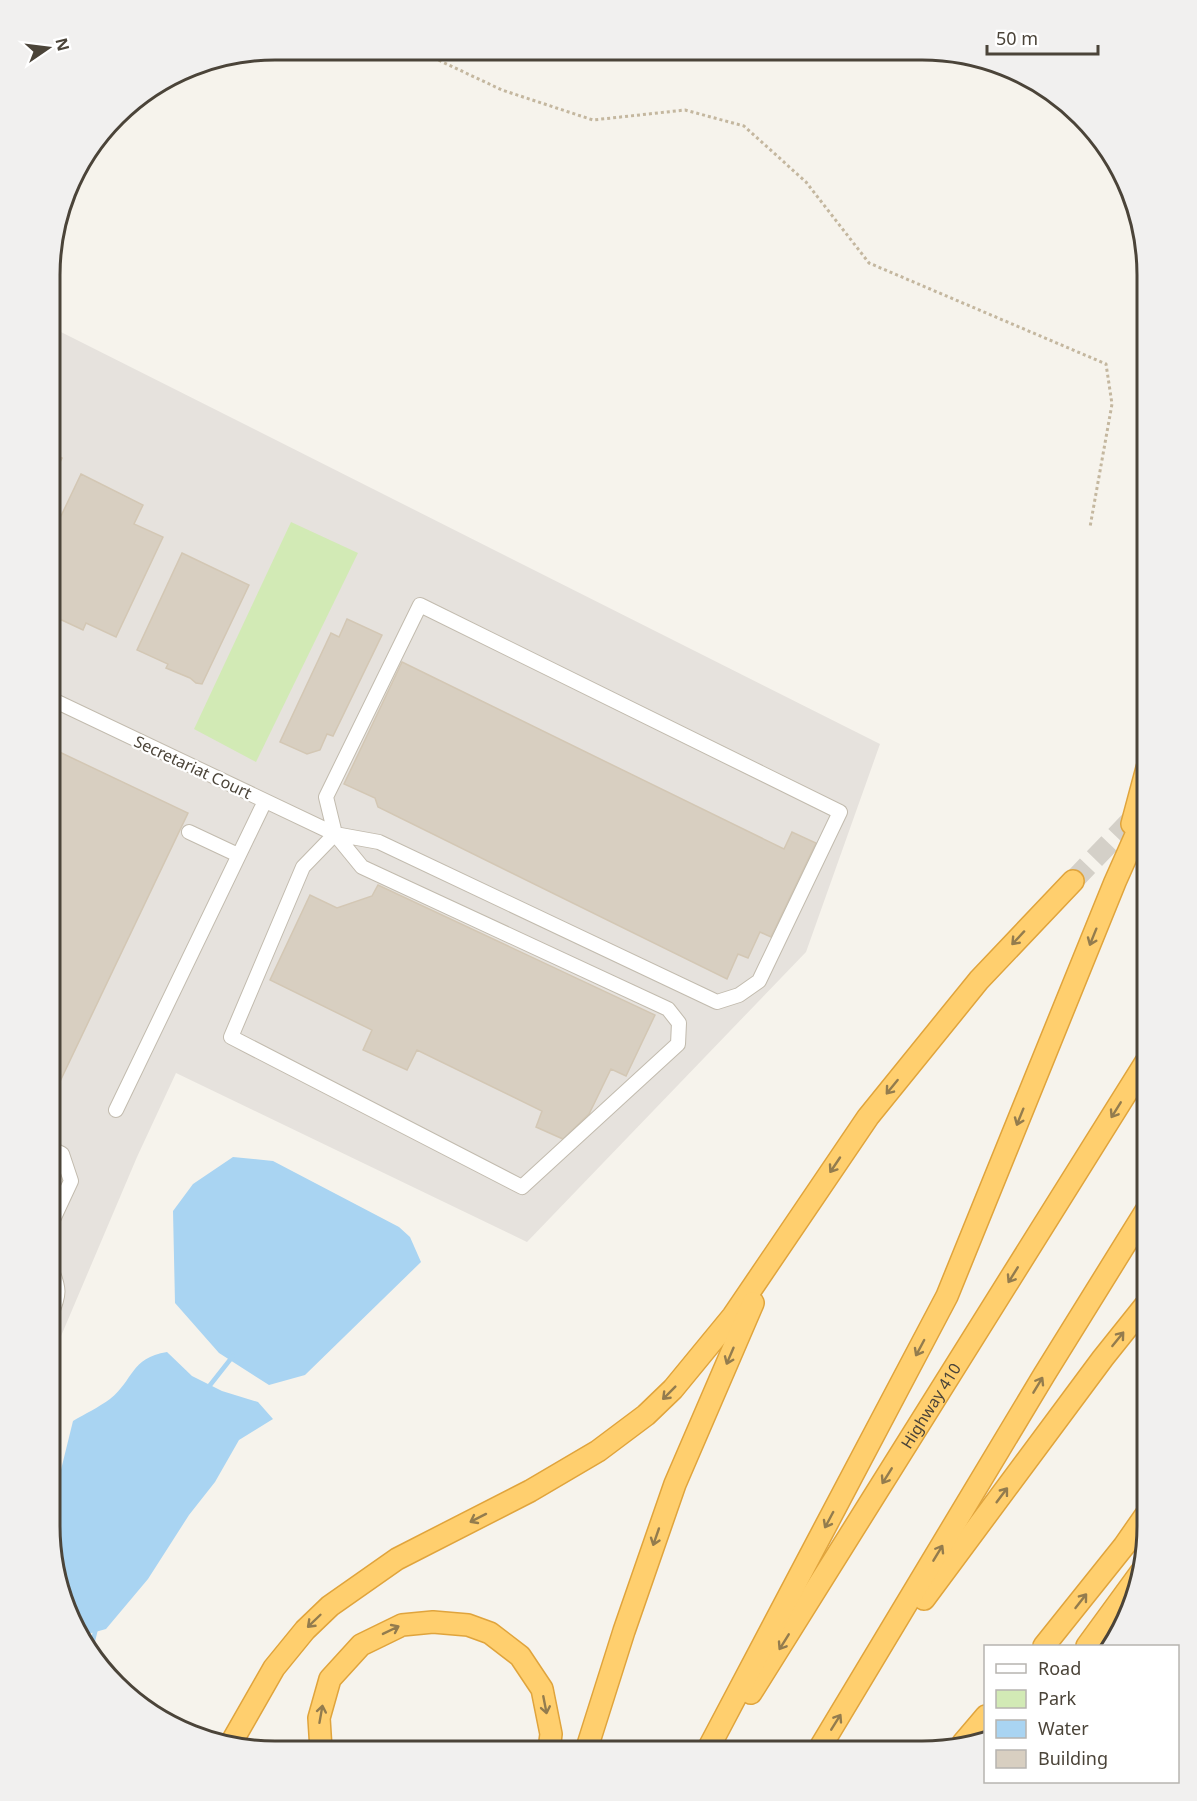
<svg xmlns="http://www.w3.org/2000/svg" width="1197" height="1801" viewBox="0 0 1197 1801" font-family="'Noto Sans',sans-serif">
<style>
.industrial{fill:#e6e2dd}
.green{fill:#d2eab5}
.water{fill:#a9d4f2}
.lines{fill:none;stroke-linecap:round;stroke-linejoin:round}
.stream{stroke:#a9d4f2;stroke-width:4.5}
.building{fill:#d8cfc1;stroke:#d3c7b4;stroke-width:1.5}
.highway-tunnel{stroke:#d4d0c8;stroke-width:21;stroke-dasharray:21 10;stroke-linecap:butt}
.minor-casing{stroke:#c2bbae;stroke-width:16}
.highway-casing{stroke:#e0a43c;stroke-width:24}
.path{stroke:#c4b79f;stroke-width:3;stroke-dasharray:3 3;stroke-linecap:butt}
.minor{stroke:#fff;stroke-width:14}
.highway{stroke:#ffcf6e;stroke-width:21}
.oneway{stroke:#937c4e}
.labels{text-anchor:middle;stroke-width:4.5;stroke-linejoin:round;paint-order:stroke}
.street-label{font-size:16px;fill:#4b4439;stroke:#fff}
.rim{fill:none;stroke:#4b4439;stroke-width:3}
</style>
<rect width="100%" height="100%" fill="#f6f3ec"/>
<path class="industrial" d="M51,327l829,417 -74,208 -279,290 -351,-169 -39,84 -87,205z"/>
<path class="green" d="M291,522l67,31 -102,209 -62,-33z"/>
<path class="water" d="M233,1157l40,4 126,66 11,10 11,25 -116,113 -36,10 -50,-32 -44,-50 -2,-92 20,-27z
M167,1352l25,24 30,15 36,11 15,17 -34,21 -24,42 -26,33 -41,64 -42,50 -25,7 -14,-24 -17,-86v-24l6,-12 17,-69c12,-7 26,-14 37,-22 24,-19 20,-41 57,-47z"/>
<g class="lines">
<path class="stream" d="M207,1389l26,-33
M90,1653l6,-25"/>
</g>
<path class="building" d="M51,453l11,5 -11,22z
M81,474l62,31 -9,19 29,13 -47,100 -30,-14 -3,7 -32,-15 3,-8 -3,-1v-69z
M182,553l67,32 -47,99 -6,-1 -6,-5 -24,-10 2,-4 -31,-14z
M347,619l35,16 -49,101 -6,-2 -7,16 -13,4 -27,-12 51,-109 8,4z
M402,662l382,187 8,-17 24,11 -45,94 -11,-5 -12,26 -10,-4 -11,25 -349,-172 -3,-9 -31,-14z
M51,748l137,65 -134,281 -4,-2z
M378,885l277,130 -29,61 -15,-7 -22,45 -26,25 -27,-12 6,-16 -125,-61 -10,20 -44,-20 9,-20 -102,-50 40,-85 27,13 35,-12z"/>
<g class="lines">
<path class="highway-tunnel" d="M1073,881l70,-73"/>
<defs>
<path id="minor" d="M51,699l284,135 44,8 338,160 22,-7 20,-14 81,-169 -420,-207 -94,192 9,37 27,33 306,142 11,14 -1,21 -156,143 -291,-150 72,-170 32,-33
M189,832l49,23
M116,1110l149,-309
M50,1226l21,-45 -9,-27 -12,-6
M50,1317c10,-23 10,-28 0,-51"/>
<g id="highway">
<path d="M1132,824l15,-56"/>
<path d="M924,1599l179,-241 44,-55"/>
<path d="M1044,1646l80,-100 23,-33"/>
<path d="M1087,1646l54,-74"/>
<path id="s1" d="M751,1693l396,-633"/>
<path d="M963,1743l23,-27"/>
<path d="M230,1745l44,-77 31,-38 25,-24 67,-47 133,-68 68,-40 48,-36 27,-26 60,-73 135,-199 111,-137 94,-99"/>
<path d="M321,1750l-2,-32 11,-39 31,-34 41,-20 31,-3 35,3 22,8 30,23 22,33 9,45 -2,16"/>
<path d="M586,1751l38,-120 51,-147 78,-181"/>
<path d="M707,1751l240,-455 168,-414 32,-72"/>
<path d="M818,1751l226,-376 103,-166"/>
</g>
</defs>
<use href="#minor" class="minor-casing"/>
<use href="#highway" class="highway-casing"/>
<path class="path" d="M417,50l85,40 91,30 92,-10 59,16 62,56 63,81 237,101 6,40 -22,123"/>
<use href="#minor" class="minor"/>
<use href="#highway" class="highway"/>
</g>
<defs><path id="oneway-shaft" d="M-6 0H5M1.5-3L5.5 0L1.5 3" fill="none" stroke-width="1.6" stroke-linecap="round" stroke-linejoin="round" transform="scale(1.5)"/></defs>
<g class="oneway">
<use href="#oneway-shaft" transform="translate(1093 937) rotate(112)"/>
<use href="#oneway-shaft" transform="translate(1018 938) rotate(133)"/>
<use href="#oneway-shaft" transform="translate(892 1087) rotate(129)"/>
<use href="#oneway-shaft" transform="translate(1116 1110) rotate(122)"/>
<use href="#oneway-shaft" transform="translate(1020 1117) rotate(112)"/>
<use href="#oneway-shaft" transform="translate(835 1165) rotate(124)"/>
<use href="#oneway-shaft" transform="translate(1013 1275) rotate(122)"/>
<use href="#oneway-shaft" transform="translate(1118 1339) rotate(-51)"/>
<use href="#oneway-shaft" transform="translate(920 1348) rotate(118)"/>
<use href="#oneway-shaft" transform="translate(730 1356) rotate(113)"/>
<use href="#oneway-shaft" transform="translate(1038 1385) rotate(-59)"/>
<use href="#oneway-shaft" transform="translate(669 1393) rotate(135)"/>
<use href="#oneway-shaft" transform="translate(887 1476) rotate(122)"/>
<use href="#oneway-shaft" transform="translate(1002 1495) rotate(-53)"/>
<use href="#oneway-shaft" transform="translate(478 1518) rotate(153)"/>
<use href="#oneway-shaft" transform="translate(829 1520) rotate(118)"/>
<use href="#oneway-shaft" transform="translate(656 1537) rotate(109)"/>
<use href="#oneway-shaft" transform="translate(938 1553) rotate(-59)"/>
<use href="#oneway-shaft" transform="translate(1081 1601) rotate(-52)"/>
<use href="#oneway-shaft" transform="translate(314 1621) rotate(136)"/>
<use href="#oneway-shaft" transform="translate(391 1630) rotate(-26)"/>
<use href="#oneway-shaft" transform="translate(784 1642) rotate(122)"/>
<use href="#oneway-shaft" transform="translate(545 1705) rotate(79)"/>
<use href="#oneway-shaft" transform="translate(321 1714) rotate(-80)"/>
<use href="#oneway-shaft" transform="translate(836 1722) rotate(-58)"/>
</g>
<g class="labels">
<g class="street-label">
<text transform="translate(193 767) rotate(25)" y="6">Secretariat Court</text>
<text dy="6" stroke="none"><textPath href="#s1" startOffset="339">Highway 410</textPath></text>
</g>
</g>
<path d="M0 0H1197V1801H0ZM275 60H922A215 215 0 0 1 1137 275V1526A215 215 0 0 1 922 1741H275A215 215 0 0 1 60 1526V275A215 215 0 0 1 275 60Z" fill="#f1f0ef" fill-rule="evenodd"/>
<path class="rim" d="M275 60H922A215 215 0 0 1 1137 275V1526A215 215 0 0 1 922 1741H275A215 215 0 0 1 60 1526V275A215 215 0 0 1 275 60Z"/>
<rect x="984" y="1645" width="195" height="138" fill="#ffffff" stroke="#b7b4b0" stroke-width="1.5"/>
<rect x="996" y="1664" width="30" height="9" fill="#ffffff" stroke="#b7b4b0" stroke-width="1.5"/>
<text x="1038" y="1675" font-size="18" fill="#4b4439">Road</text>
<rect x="996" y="1690" width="30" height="18" fill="#d2eab5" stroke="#b7b4b0" stroke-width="1.5"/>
<text x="1038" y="1705" font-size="18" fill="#4b4439">Park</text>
<rect x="996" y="1720" width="30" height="18" fill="#a9d4f2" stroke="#b7b4b0" stroke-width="1.5"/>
<text x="1038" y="1735" font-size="18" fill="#4b4439">Water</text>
<rect x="996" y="1750" width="30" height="18" fill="#d8cfc1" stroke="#b7b4b0" stroke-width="1.5"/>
<text x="1038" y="1765" font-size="18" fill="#4b4439">Building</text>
<g transform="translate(48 48) rotate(76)" stroke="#ffffff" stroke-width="4.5" paint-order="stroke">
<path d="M0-4.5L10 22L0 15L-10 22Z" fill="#4b4439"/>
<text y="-9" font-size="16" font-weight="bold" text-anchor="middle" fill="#4b4439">N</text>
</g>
<path d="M987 45v9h111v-9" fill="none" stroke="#4b4439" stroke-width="3"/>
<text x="996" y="45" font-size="18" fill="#4b4439" stroke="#ffffff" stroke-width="4.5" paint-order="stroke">50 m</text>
</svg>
